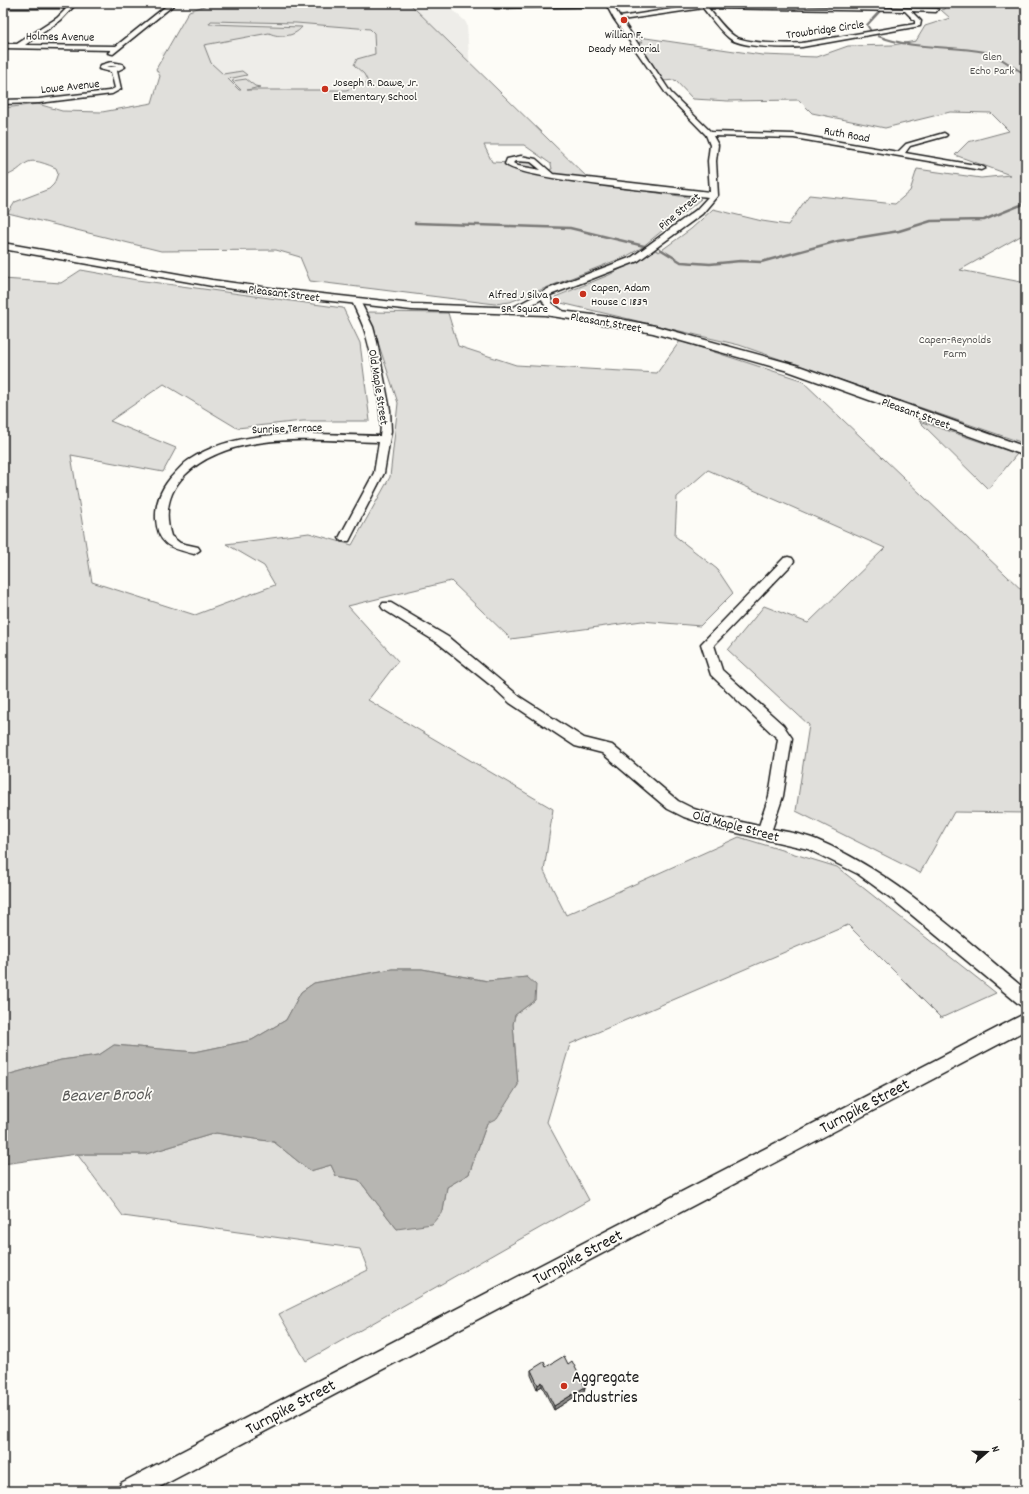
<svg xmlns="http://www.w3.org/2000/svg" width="1029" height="1494" viewBox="0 0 1029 1494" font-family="Dekko,sans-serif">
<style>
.built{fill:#eeede9}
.green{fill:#e0dfdb;stroke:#7e7e7c;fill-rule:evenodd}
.water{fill:#b7b6b2;stroke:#797876}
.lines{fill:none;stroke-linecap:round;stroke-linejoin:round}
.stream-far1{stroke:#797876;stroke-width:2}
.stream{stroke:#797876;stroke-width:2.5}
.minor-casing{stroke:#1c1c1c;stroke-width:3}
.major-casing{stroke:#1c1c1c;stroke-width:3}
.minor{fill:#fdfcf7;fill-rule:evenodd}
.major{fill:#fdfcf7;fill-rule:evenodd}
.wall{fill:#afafac;stroke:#1c1c1c}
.shaded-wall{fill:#8f8e8c;stroke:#1c1c1c}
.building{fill:#cccbc8;stroke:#1c1c1c}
.poi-dot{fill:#c8321e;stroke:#fdfcf7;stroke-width:1.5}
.labels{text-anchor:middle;stroke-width:3.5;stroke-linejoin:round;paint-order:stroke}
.far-street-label{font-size:12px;fill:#1c1c1c;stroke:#fdfcf7}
.far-poi-label{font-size:12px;fill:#1c1c1c;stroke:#fdfcf7;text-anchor:start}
.far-park-label{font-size:12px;fill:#575655;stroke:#fdfcf7}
.street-label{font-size:14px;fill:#1c1c1c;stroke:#fdfcf7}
.near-street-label{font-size:17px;fill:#1c1c1c;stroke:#fdfcf7}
.near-poi-label{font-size:17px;fill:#1c1c1c;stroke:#fdfcf7;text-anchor:start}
.near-water-label{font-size:18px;font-style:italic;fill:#5a5a58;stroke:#fdfcf7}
</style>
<rect width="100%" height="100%" fill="#fdfcf7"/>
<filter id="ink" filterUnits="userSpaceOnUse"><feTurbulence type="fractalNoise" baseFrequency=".025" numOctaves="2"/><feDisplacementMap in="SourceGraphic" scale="8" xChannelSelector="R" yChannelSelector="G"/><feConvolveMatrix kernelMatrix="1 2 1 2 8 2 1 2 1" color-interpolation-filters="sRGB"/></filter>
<g filter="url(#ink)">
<path class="built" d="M218,3h227l20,18 2,4 9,142 -278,-40 -37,-75 9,-2z"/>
<path class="green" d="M213,3h196l185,181 107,15 -60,49 -14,8 -117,46 -15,2 -185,-23 -10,-24 -24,-7 -115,1 -153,-38 7,-11 34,-13 5,-5 4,-11 -2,-5c-37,-16 -25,0 -53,9v-69l35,-4 24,7 40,1 50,-9 8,-27 -4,-7 33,-58zM211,21l85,2 74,6 4,4 1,21 -18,5 -3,6 10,9 4,8 -22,8h-99l13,-3 -5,-1 -9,-7 -14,2 9,9h-2l-11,-11 19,-4 -5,-4 -19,3 -12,-11 -7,-18 65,-12c11,5 25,4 33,-6l-93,-3zM484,145h40l27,19 1,5 -6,1 -20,-10 -12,3 -22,-1z
M938,3h88v230l-66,37 66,13v161l-287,-99 -182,-43 -2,-5 54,-22 47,-25 3,2 32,-23 22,-20 49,12 26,4 21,-30 86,9 15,-13 7,-22 64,9 29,-3 -55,-20 13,-13 41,-11 -18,-18 -41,-1 -65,16 -73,-15 -13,-13 -71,1 -35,-2 -18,-19 -12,1 -24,-39h4l-4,-5 123,18 55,2 31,-11 45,-1 23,-4 9,-15 25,-8 -9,-8 4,-1z
M81,270l56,10 206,28 17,35 10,78h-67l-66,7 -73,-44 -54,37 66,27 -13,24 -92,-17 21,127 103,33 80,-30 -11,-19 -38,-22 83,-11 43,12 38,-68 8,-74 -30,-91 80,1 10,33 58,19 141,8 23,-32 121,39 225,214v219l-72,-1 -34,61 -124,-62 13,-86 -81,-75 36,-44 44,17 77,-75 -177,-78 -31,27 -2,39 42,33 16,24 -33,33 -58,-5 -131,18 -60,-58 -103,25 50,55 -30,39 185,109 -9,62 22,44 173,-78 98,30 159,126 -55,25 -93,-93 -278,119 -23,78 42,78 -283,161 -27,-47 89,-44 -8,-21 -237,-33 -46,-62h69l70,-21 58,9 36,29 21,-6 5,11 23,4 38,49 46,-18 4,-24 22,-13 18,-51 31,-38 -5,-61 2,-9 20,-15 -8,-23 -39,4 -66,-12h-30l-78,14 -13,9 -15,28 -34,20 -57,12 -81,-7 -15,10 -38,5 -58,16v-797l58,4z
M919,421l98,33 -29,35z"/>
<path class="water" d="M392,969h30l65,12 40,-4 9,8 -1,15 -20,15 -2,9 5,61 -21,33 -10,5 -18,51 -22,13 -4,24 -11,13 -35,5 -38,-49 -23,-4 -5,-11 -21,6 -36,-29 -58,-9 -70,21h-69l-74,10v-88l58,-16 38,-5 15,-10 81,7 57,-12 34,-20 15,-28 13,-9z"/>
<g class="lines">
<path class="stream-far1" d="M879,3l4,3 -1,2
M871,31l-4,-6 13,-14
M878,36c35,14 71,9 107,16 16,3 26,16 41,22"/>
<path class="stream" d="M415,223l155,5 74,18
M660,249l21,13 29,2 30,-3 21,1 77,-21 61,-10 32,-10 53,-1 42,-17"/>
<defs>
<path id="minor" d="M71,3h6l-16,17 -36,25 91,1 54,-43h6l-63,51 -5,-1 3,-3 -108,-2v-4h14l40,-26 10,-10h-64v-4z
M611,3l9,14 84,-13 234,5 -2,3 -25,-1 10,10 -1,5 -118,21c-15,1 -61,1 -73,-9 -10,-8 -18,-20 -26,-30l-81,12 49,73 40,39 83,2 104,18 8,-8 38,-11 3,2 -1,1 -36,10 -5,7 76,13 4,2 -4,2 -187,-32 -81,-2 5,9 -2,16 2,34 -16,19 -64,47 -88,34 2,8 12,9v4c-10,2 -19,-8 -22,-17l-24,13h-6v-4l36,-19 84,-32 64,-47 12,-13c-32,-4 -187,-17 -203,-33l2,-5 14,-3 15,3 17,15 157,18 -2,-31 2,-16 -4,-10 -39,-40 -53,-76 -7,-13 -112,2 -3,-2 3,-2zM708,8l197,3 10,10v3l-113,19c-14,1 -57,1 -68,-7 -10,-7 -18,-19 -26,-28zM515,161l16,1 10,8 -23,-4 -5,-3z
M111,62l11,2 3,3 -8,4 4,18 -9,5 -73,9 -36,1v-4l36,-1 70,-8 6,-3 -4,-16 -12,-3 2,-4zM111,66l7,1h-12z
M356,298l4,3 13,26 4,15 13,68 1,21 -7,42 -35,68h-8l-2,-3 35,-65 5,-31c-60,-1 -147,-13 -194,33 -17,17 -21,38 -14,61l9,7 18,4 2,3 -6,4c-23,-6 -36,-8 -38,-35 -1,-18 7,-34 19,-46 5,-5 9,-10 14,-13 51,-35 132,-25 191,-24 4,-21 -9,-89 -17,-110 -3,-8 -8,-17 -11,-25z
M788,557l4,1 2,3 -2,3 -78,81 8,25 61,55 9,13 -9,58 -11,33c15,3 31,5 45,11 79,34 143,95 209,150v18l-6,-3 -125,-104 -37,-27 -50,-25 -88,-20 -36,-12 -16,-8 -66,-56 -27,-7 -65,-43 -17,-16 -55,-44 -55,-34 -2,-3 2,-3h8l57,34 72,60 64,41 28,7 66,56 16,8 26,8 39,9 10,-30 9,-57 -67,-64 -10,-31 83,-86z
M1026,1013v17l-874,461h-34l3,-8z"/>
<path id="major" d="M3,243l209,37 65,9 135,15 133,5 64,8 46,9 141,39 230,82v9l-238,-85 -135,-38 -44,-8 -64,-10 -133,-5 -135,-15 -65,-9 -209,-37z"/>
</defs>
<use href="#minor" class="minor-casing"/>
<use href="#major" class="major-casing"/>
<use href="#minor" class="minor"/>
<use href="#major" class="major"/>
</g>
<path class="wall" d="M568,1364l17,23 -1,4 -30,19 -12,-24 -5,3 -6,-14v-5l15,-3z"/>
<path class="shaded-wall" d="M542,1382v4l-5,3 1,-4z
M585,1387l-1,4 -30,19v-4z"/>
<path class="building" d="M564,1356l4,8 4,-3 13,26 -31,19 -12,-24 -4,3 -7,-15 13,-8 2,5z"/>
</g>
<g class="poi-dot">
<circle cx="624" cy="20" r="4"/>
<circle cx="325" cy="89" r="4"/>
<circle cx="583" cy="294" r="4"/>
<circle cx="556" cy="301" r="4"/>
<circle cx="564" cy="1386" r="4"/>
</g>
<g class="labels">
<g class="far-street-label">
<text transform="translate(825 29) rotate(-8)" y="4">Trowbridge Circle</text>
<text transform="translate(60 36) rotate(1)" y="4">Holmes Avenue</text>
<text transform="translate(70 86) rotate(-6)" y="4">Lowe Avenue</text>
<text transform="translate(847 134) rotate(10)" y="4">Ruth Road</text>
<text transform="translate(679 211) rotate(-40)" y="4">Pine Street</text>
<text transform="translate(284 293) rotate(7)" y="4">Pleasant Street</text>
<text transform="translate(606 322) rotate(10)" y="4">Pleasant Street</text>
<text transform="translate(379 387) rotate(81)" y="4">Old Maple Street</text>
<text transform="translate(916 413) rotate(20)" y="4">Pleasant Street</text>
<text transform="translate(287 428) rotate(-2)" y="4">Sunrise Terrace</text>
</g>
<g class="far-poi-label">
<text x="624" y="38" text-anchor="middle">Willian F.<tspan x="624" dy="14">Deady Memorial</tspan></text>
<text x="333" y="86">Joseph R. Dawe, Jr.<tspan x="333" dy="14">Elementary School</tspan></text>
<text x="591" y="291">Capen, Adam<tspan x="591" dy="14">House C 1839</tspan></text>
<text x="548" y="298" text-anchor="end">Alfred J Silva<tspan x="548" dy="14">SR. Square</tspan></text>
</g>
<g class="far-park-label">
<text x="992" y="60">Glen<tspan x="992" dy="14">Echo Park</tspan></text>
<text x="955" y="343">Capen-Reynolds<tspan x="955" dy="14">Farm</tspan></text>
</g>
<g class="street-label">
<text transform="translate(736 825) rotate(15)" y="5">Old Maple Street</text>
</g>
<g class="near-street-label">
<text transform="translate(864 1105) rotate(-28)" y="6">Turnpike Street</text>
<text transform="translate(577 1256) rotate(-28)" y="6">Turnpike Street</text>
<text transform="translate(290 1406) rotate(-28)" y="6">Turnpike Street</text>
</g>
<g class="near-poi-label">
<text x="572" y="1382">Aggregate<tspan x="572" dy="20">Industries</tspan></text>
</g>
<g class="near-water-label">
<text transform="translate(106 1094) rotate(-1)" y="6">Beaver Brook</text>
</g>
</g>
<rect width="1029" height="1494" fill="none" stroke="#fdfcf7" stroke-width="16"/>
<rect x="8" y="8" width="1013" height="1478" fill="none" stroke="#1c1c1c" stroke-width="1.5" filter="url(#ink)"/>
<g transform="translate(987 1452) rotate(70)" stroke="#fdfcf7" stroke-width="3" paint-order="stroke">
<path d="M0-3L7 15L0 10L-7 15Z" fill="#1c1c1c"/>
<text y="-6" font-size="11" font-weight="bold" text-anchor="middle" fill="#1c1c1c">N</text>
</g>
</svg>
